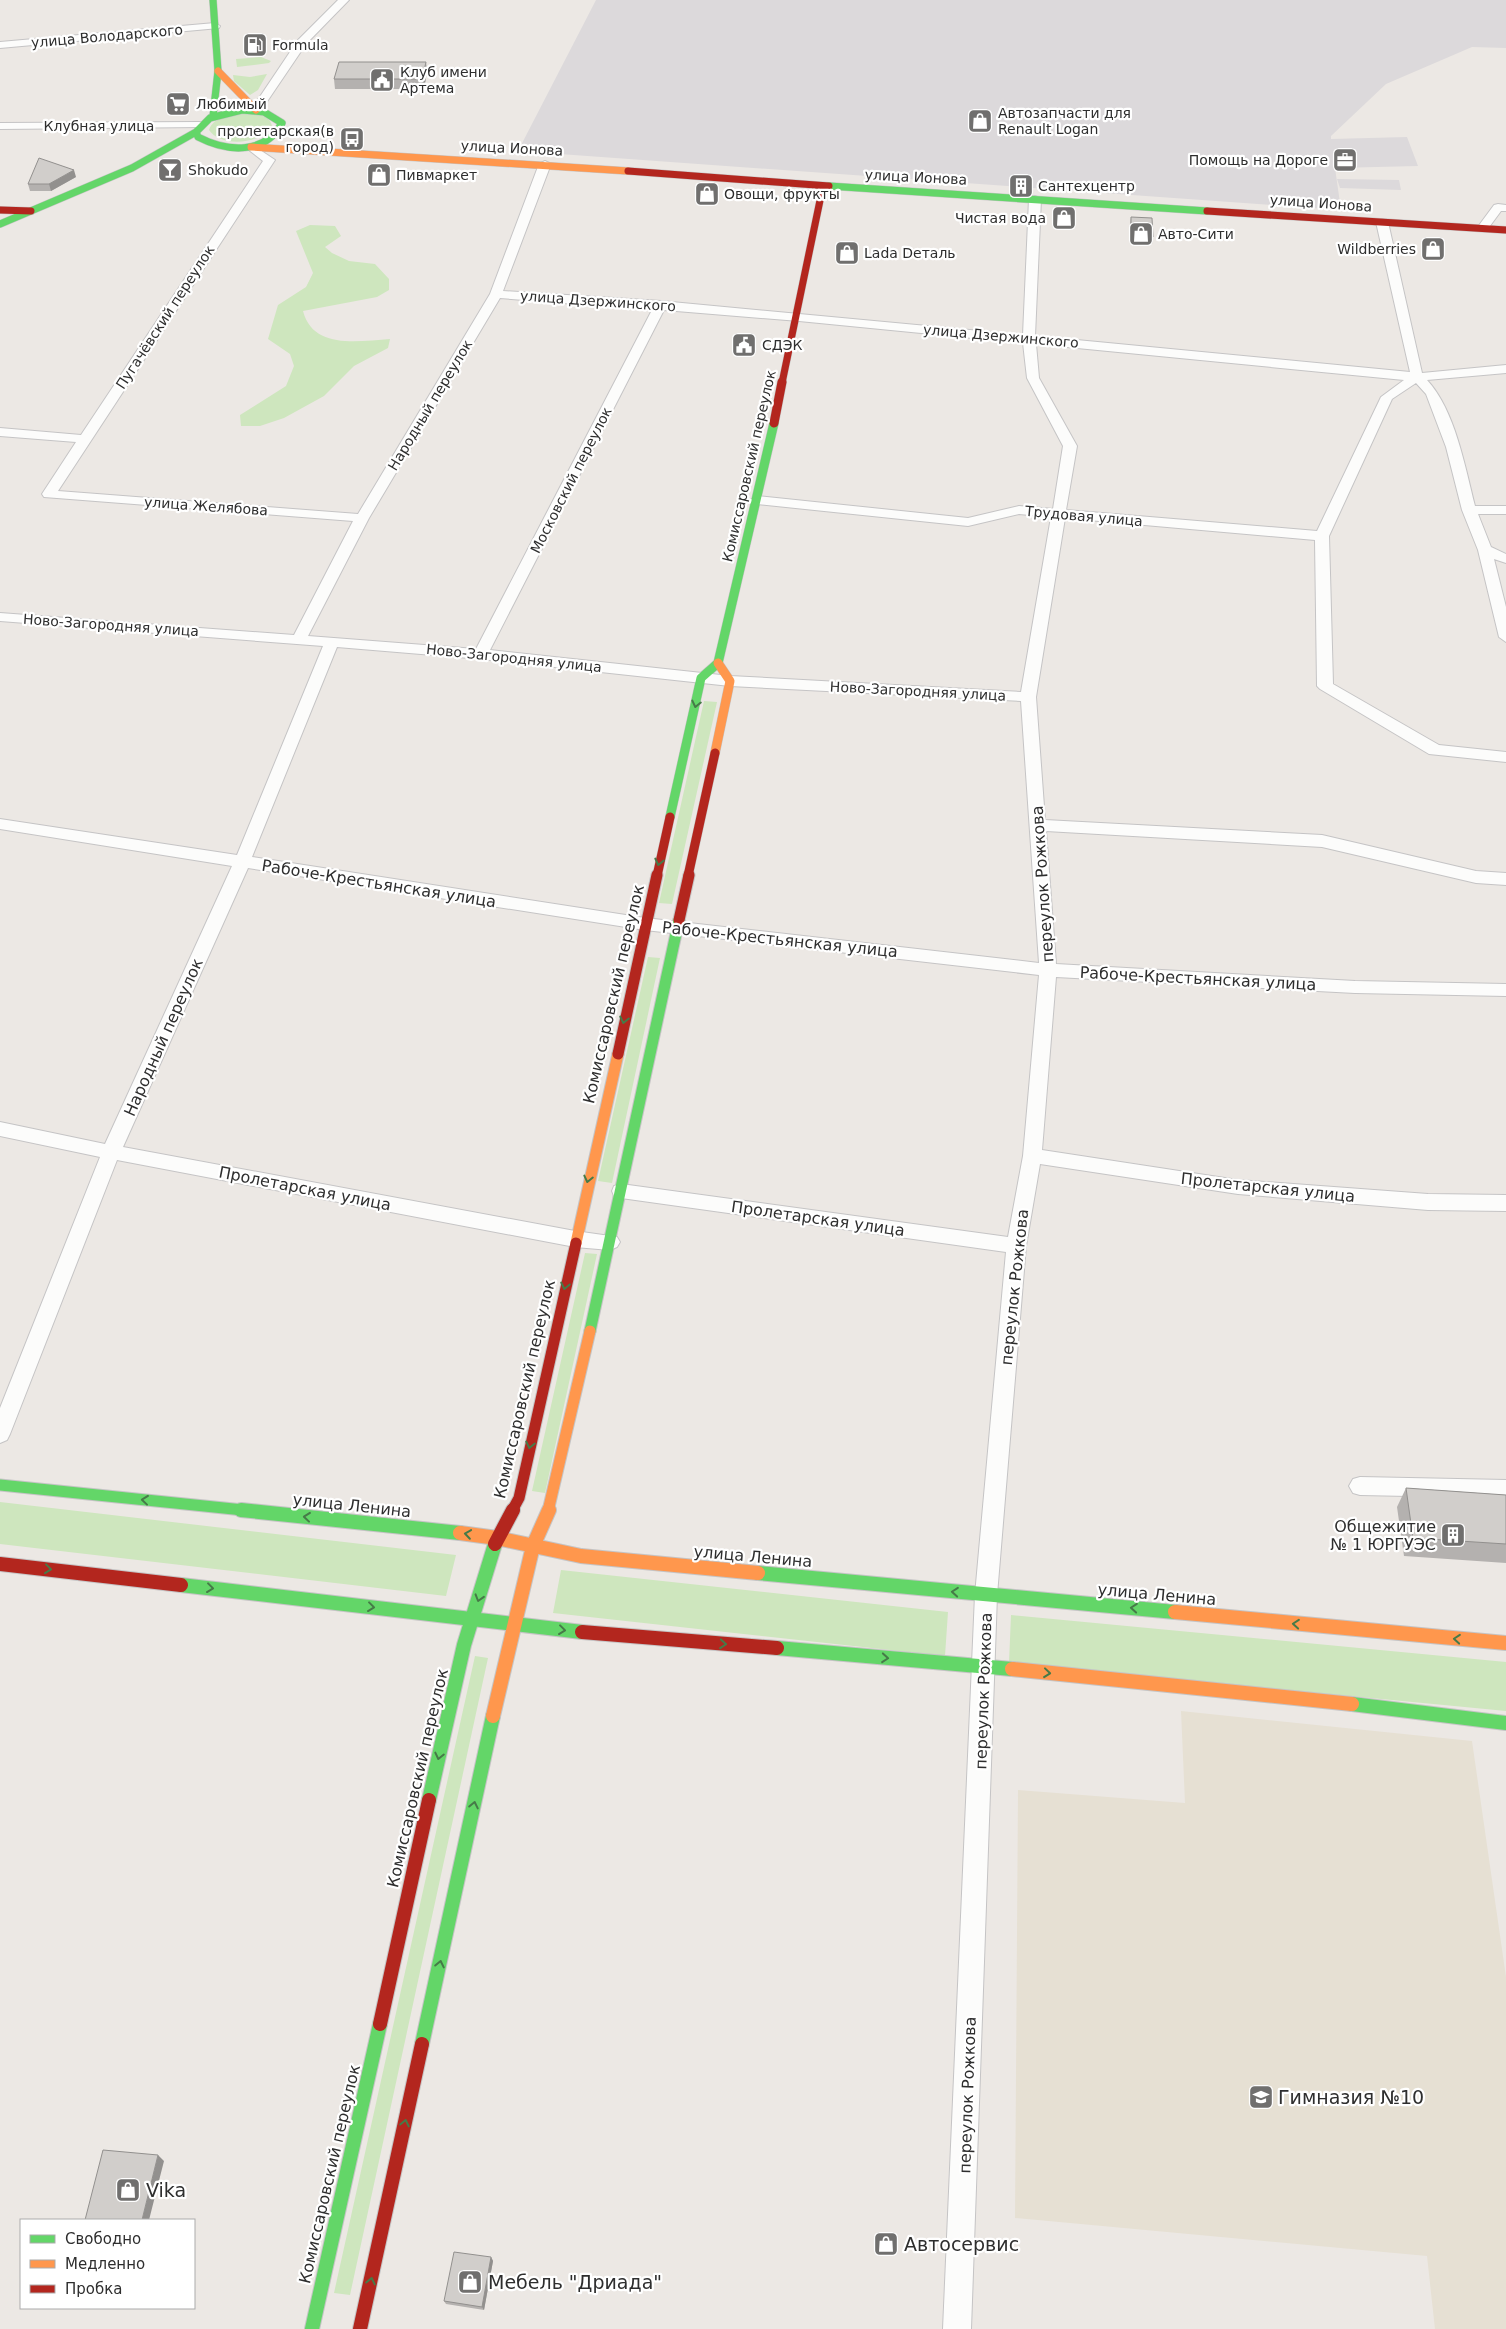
<svg xmlns="http://www.w3.org/2000/svg" width="1506" height="2329" viewBox="0 0 1506 2329" font-family="'DejaVu Sans',sans-serif">
<style>
.industrial{fill:#dcd9db}
.education{fill:#e6e0d3}
.green{fill:#cee6be}
.lines{fill:none;stroke-linecap:round;stroke-linejoin:round}
.street-casing{stroke:#c5c4c5;stroke-width:2}
.fast-far3-casing{stroke:#c5c4c5;stroke-width:8}
.fast-far2-casing{stroke:#c5c4c5;stroke-width:10}
.fast-far1-casing{stroke:#c5c4c5;stroke-width:13}
.fast-casing{stroke:#c5c4c5;stroke-width:16}
.slow-far3-casing{stroke:#c5c4c5;stroke-width:8}
.slow-far2-casing{stroke:#c5c4c5;stroke-width:10}
.slow-far1-casing{stroke:#c5c4c5;stroke-width:13}
.slow-casing{stroke:#c5c4c5;stroke-width:16}
.jam-far3-casing{stroke:#c5c4c5;stroke-width:8}
.jam-far2-casing{stroke:#c5c4c5;stroke-width:10}
.jam-far1-casing{stroke:#c5c4c5;stroke-width:13}
.jam-casing{stroke:#c5c4c5;stroke-width:16}
.street{fill:#fcfcfb;fill-rule:evenodd}
.fast-far3{stroke:#63d668;stroke-width:7}
.fast-far2{stroke:#63d668;stroke-width:9}
.fast-far1{stroke:#63d668;stroke-width:11}
.fast{stroke:#63d668;stroke-width:14}
.slow-far3{stroke:#ff974d;stroke-width:7}
.slow-far2{stroke:#ff974d;stroke-width:9}
.slow-far1{stroke:#ff974d;stroke-width:11}
.slow{stroke:#ff974d;stroke-width:14}
.jam-far3{stroke:#b3261e;stroke-width:7}
.jam-far2{stroke:#b3261e;stroke-width:9}
.jam-far1{stroke:#b3261e;stroke-width:11}
.jam{stroke:#b3261e;stroke-width:14}
.wall{fill:#b4b1af}
.shaded-wall{fill:#92908e}
.building{fill:#d1cecb;stroke:#92908e}
.oneway{stroke:#467a48}
.labels{text-anchor:middle;stroke-width:4.5;stroke-linejoin:round;paint-order:stroke}
.far-street-label{font-size:14px;fill:#2e2e2e;stroke:#fff}
.far-poi-label{font-size:14px;fill:#2e2e2e;stroke:#fff;text-anchor:start}
.street-label{font-size:16px;fill:#2e2e2e;stroke:#fff}
.poi-label{font-size:16px;fill:#2e2e2e;stroke:#fff;text-anchor:end}
.near-poi-label{font-size:19px;fill:#2e2e2e;stroke:#fff;text-anchor:start}
</style>
<rect width="100%" height="100%" fill="#ece8e4"/>
<path class="industrial" d="M596,0h910v48l-34,-1 -86,37 -55,52v3l76,-2 11,29 -83,2 6,42 -823,-59z
M1337,179l62,1 2,10 -61,-2z"/>
<path class="education" d="M1181,1711l291,30 34,236v352h-71l-8,-73 -412,-38 3,-428 167,13z"/>
<path class="green" d="M261,57l10,4 -2,2 -32,4 -1,-8z
M267,74l-9,16 -8,5 -16,-14 -1,-6 17,2z
M248,113c9,2 22,2 24,13 -10,18 -51,22 -63,4 5,-15 26,-15 39,-17z
M310,225l25,1 6,10 -16,11 7,6 17,8 26,3 14,15v11l-12,7 -74,14c10,39 56,30 87,28l-2,9 -34,18 -30,30 -40,22 -24,8h-19l-1,-11 46,-29 8,-20 -4,-12 -22,-15 10,-34 28,-18 7,-14 -17,-42z
M704,701l13,1 -45,202 -13,-1z
M648,957l12,1 -48,225 -14,-2z
M585,1253l12,1 -52,239 -13,-2z
M0,1502l456,53 -10,41 -446,-52z
M561,1570l387,42 -3,44 -392,-43z
M1011,1615l495,47v49l-497,-48z
M475,1656l13,2 -138,637 -16,-2z"/>
<g class="lines">
<defs>
<path id="street" d="M338,0h11l-43,44 -46,68h-8l-1,-2 47,-70z
M215,23l5,3 -1,2 -219,20v-6z
M199,122l4,1v4l-203,2v-6z
M251,144l24,16 -217,331 300,23 132,-220 49,-130 6,-3 6,3 -48,127 158,10 362,34 6,-136 6,-3 6,3 -6,137 375,36 -34,-150 6,-3 6,3 34,151 84,-8v8l-79,7c28,30 38,87 48,126h31v8h-28l13,33 15,7v9l-12,-4 12,48v35l-7,-5 -21,-87 -16,-40 -16,-63 -20,-53 -10,-11 -24,16 -63,137 4,148 106,61 67,7v10l-77,-8 -109,-65 -3,-3 -2,-146 -250,-22 -29,179 9,123 277,15 154,36 30,2v12l-30,-2 -154,-36 -276,-16 10,133 299,17 151,3v12l-151,-3 -299,-16 -14,173 196,30 190,14 78,1v16l-78,-1 -190,-16 -198,-30 -14,82 -29,349 -26,734h-28l32,-734 31,-343 -385,-54 -7,-2 -2,-5 2,-5 7,-2 387,53 15,-81 16,-181 -394,-45 -397,-62 -125,279 452,84 42,6 3,5 -3,5 -7,3 -35,-3 -458,-87 -107,274 -3,6 -7,3v-35l100,-251 -100,-21v-14l105,22 127,-278 -232,-37v-10l237,36 86,-209 -323,-25v-8l294,22 59,-114 -309,-24 -2,-3 34,-52 -76,-6v-8l81,7 182,-274 -18,-14zM500,298l152,12 -176,339 -168,-13 61,-118zM664,310l135,11 224,22 4,35 36,68 -10,63 -34,-3 -51,12 -211,-22 -7,4 7,4 211,22 51,-12 32,3 -30,175 -291,-16 -240,-26zM1036,344l368,36 -23,17 -64,134 -251,-21 11,-64 -38,-68zM337,647l144,12 249,27 291,15 18,262 -394,-45 -393,-61z
M1498,204l8,1v6h-5l-14,19h-8l-2,-2 17,-23z
M1360,1477l146,3v18l-146,-3 -7,-2 -4,-7 4,-7z"/>
<path id="fast-far3" d="M213,0l5,71 -5,45
M242,110l22,2 18,11c-17,32 -55,29 -84,14l-2,-5 14,-14z
M829,186l378,25
M0,224l132,-56 64,-36"/>
<path id="fast-far2" d="M670,817l31,-139 17,-15 56,-240"/>
<path id="fast-far1" d="M590,1331l89,-411
M0,1485l253,26"/>
<path id="fast" d="M241,1510l219,23
M758,1573l417,39
M181,1585l401,47
M777,1648l235,21
M1352,1704l154,19
M429,1800l35,-155 31,-101
M422,2044l71,-328
M312,2329l68,-305"/>
<path id="slow-far3" d="M218,71l38,39
M251,147l377,24"/>
<path id="slow-far2" d="M715,753l15,-72 -12,-18"/>
<path id="slow-far1" d="M576,1243l42,-189
M548,1511l42,-180"/>
<path id="slow" d="M460,1533l37,5 84,18 177,17
M1175,1612l331,31
M1012,1669l340,35
M493,1716l40,-170 16,-36"/>
<path id="jam-far3" d="M628,171l201,15
M0,210l31,1
M1207,211l299,19
M782,383l41,-197"/>
<path id="jam-far2" d="M774,423l8,-41
M657,876l13,-59
M688,876l27,-123"/>
<path id="jam-far1" d="M679,920l10,-45
M618,1054l39,-179
M512,1511l7,-13 57,-255"/>
<path id="jam" d="M495,1544l18,-34
M0,1564l181,21
M582,1632l195,16
M380,2024l49,-224
M360,2329l62,-285"/>
</defs>
<use href="#street" class="street-casing"/>
<use href="#fast-far3" class="fast-far3-casing"/>
<use href="#fast-far2" class="fast-far2-casing"/>
<use href="#fast-far1" class="fast-far1-casing"/>
<use href="#fast" class="fast-casing"/>
<use href="#slow-far3" class="slow-far3-casing"/>
<use href="#slow-far2" class="slow-far2-casing"/>
<use href="#slow-far1" class="slow-far1-casing"/>
<use href="#slow" class="slow-casing"/>
<use href="#jam-far3" class="jam-far3-casing"/>
<use href="#jam-far2" class="jam-far2-casing"/>
<use href="#jam-far1" class="jam-far1-casing"/>
<use href="#jam" class="jam-casing"/>
<use href="#street" class="street"/>
<use href="#fast-far3" class="fast-far3"/>
<use href="#fast-far2" class="fast-far2"/>
<use href="#fast-far1" class="fast-far1"/>
<use href="#fast" class="fast"/>
<use href="#slow-far3" class="slow-far3"/>
<use href="#slow-far2" class="slow-far2"/>
<use href="#slow-far1" class="slow-far1"/>
<use href="#slow" class="slow"/>
<use href="#jam-far3" class="jam-far3"/>
<use href="#jam-far2" class="jam-far2"/>
<use href="#jam-far1" class="jam-far1"/>
<use href="#jam" class="jam"/>
</g>
<path class="wall" d="M427,72l-3,17h-89l-1,-10z
M76,177l-25,14h-21l-2,-7z
M1131,217l22,20 -1,7 -22,-1v-19z
M1406,1488l100,7v68l-102,-7 -7,-49z
M491,2257l2,4 -9,49 -38,-6 -2,-3z"/>
<path class="shaded-wall" d="M426,62l1,10 -3,17 -2,-10z
M74,170l2,7 -25,14 -2,-7z
M158,2155l6,6 -15,59h-7z
M491,2257l2,4 -9,49 -2,-3z"/>
<path class="building" d="M339,62h87l-4,17h-88z
M39,158l35,12 -25,14h-21z
M1131,217l21,1 1,19 -22,-1z
M1406,1488l100,7v49l-93,-6z
M103,2150l55,5 -16,65h-57z
M454,2252l37,5 -9,50 -38,-6z"/>
<defs><path id="oneway-chevron" d="M-2-3.5L2.5 0L-2 3.5" fill="none" stroke-width="1.6" stroke-linecap="round" stroke-linejoin="round" transform="scale(1.25)"/></defs>
<g class="oneway">
<use href="#oneway-chevron" transform="translate(696 704) rotate(103)"/>
<use href="#oneway-chevron" transform="translate(659 862) rotate(103)"/>
<use href="#oneway-chevron" transform="translate(624 1020) rotate(103)"/>
<use href="#oneway-chevron" transform="translate(588 1179) rotate(103)"/>
<use href="#oneway-chevron" transform="translate(565 1286) rotate(102)"/>
<use href="#oneway-chevron" transform="translate(530 1445) rotate(102)"/>
<use href="#oneway-chevron" transform="translate(145 1500) rotate(-174)"/>
<use href="#oneway-chevron" transform="translate(307 1517) rotate(-174)"/>
<use href="#oneway-chevron" transform="translate(468 1534) rotate(-172)"/>
<use href="#oneway-chevron" transform="translate(48 1569) rotate(7)"/>
<use href="#oneway-chevron" transform="translate(210 1588) rotate(7)"/>
<use href="#oneway-chevron" transform="translate(955 1592) rotate(-175)"/>
<use href="#oneway-chevron" transform="translate(479 1598) rotate(107)"/>
<use href="#oneway-chevron" transform="translate(371 1607) rotate(7)"/>
<use href="#oneway-chevron" transform="translate(1134 1608) rotate(-175)"/>
<use href="#oneway-chevron" transform="translate(1296 1624) rotate(-175)"/>
<use href="#oneway-chevron" transform="translate(562 1630) rotate(7)"/>
<use href="#oneway-chevron" transform="translate(1457 1639) rotate(-175)"/>
<use href="#oneway-chevron" transform="translate(723 1644) rotate(5)"/>
<use href="#oneway-chevron" transform="translate(885 1658) rotate(5)"/>
<use href="#oneway-chevron" transform="translate(1047 1673) rotate(6)"/>
<use href="#oneway-chevron" transform="translate(439 1756) rotate(103)"/>
<use href="#oneway-chevron" transform="translate(474 1805) rotate(-78)"/>
<use href="#oneway-chevron" transform="translate(440 1964) rotate(-78)"/>
<use href="#oneway-chevron" transform="translate(405 2123) rotate(-78)"/>
<use href="#oneway-chevron" transform="translate(371 2281) rotate(-78)"/>
</g>
<defs>
<symbol id="fuel-square" viewBox="-11 -11 22 22"><rect x="-9" y="-9" width="18" height="18" rx="4" fill="#706f6e" stroke="#fff"/><path d="M-5.5-6h7V0h2V4h1.3V-2.5L3-4.5l.8-.8L6-3V5H2.5V1h-1V6h-7ZM-4.2-4.7v3.2H.2V-4.7Z" fill="#fff"/></symbol>
<symbol id="civic-square" viewBox="-11 -11 22 22"><rect x="-9" y="-9" width="18" height="18" rx="4" fill="#706f6e" stroke="#fff"/><path d="M-.6-6.5H3V-4.5H.6V-3L4-1V1h2V6H-6V1h2V-1L-.6-3ZM-1.2 2.5V6h2.4V2.5Z" fill="#fff"/></symbol>
<symbol id="supermarket-square" viewBox="-11 -11 22 22"><rect x="-9" y="-9" width="18" height="18" rx="4" fill="#706f6e" stroke="#fff"/><path d="M-6-5.5h2.5l.6 2H6L4.5 2H-2.5L-4.4-4H-6ZM-1.5 3.2a1.3 1.3 0 1 0 .1 0ZM3 3.2a1.3 1.3 0 1 0 .1 0Z" fill="#fff"/></symbol>
<symbol id="shop-square" viewBox="-11 -11 22 22"><rect x="-9" y="-9" width="18" height="18" rx="4" fill="#706f6e" stroke="#fff"/><path d="M-5-2.5h2.3a2.7 3.5 0 0 1 5.4 0H5L5.5 6h-11ZM-1.5-2.5h3a1.5 2.3 0 0 0-3 0Z" fill="#fff"/></symbol>
<symbol id="bus-square" viewBox="-11 -11 22 22"><rect x="-9" y="-9" width="18" height="18" rx="4" fill="#706f6e" stroke="#fff"/><path d="M-5-6H5V4H4V6H2V4H-2V6H-4V4H-5ZM-3.5-4V0h7V-4ZM-3.5 1.2v1.5H-2V1.2ZM2 1.2v1.5H3.5V1.2Z" fill="#fff"/></symbol>
<symbol id="office-square" viewBox="-11 -11 22 22"><rect x="-9" y="-9" width="18" height="18" rx="4" fill="#706f6e" stroke="#fff"/><path d="M-6-3h4V-5.5h4V-3h4V5H-6ZM-1-4.5V-3h2v-1.5ZM-6 0V1H6V0Z" fill="#fff"/></symbol>
<symbol id="bar-square" viewBox="-11 -11 22 22"><rect x="-9" y="-9" width="18" height="18" rx="4" fill="#706f6e" stroke="#fff"/><path d="M-6-5H6L.8 .8V4.5H3.5V6h-7V4.5H-.8V.8Z" fill="#fff"/></symbol>
<symbol id="building-square" viewBox="-11 -11 22 22"><rect x="-9" y="-9" width="18" height="18" rx="4" fill="#706f6e" stroke="#fff"/><path d="M-4-6H4V6H1V3H-1V6H-4ZM-2.5-4.3h1.7v1.8h-1.7ZM.8-4.3h1.7v1.8H.8ZM-2.5-1h1.7V.8h-1.7ZM.8-1h1.7V.8H.8Z" fill="#fff"/></symbol>
<symbol id="school-square" viewBox="-11 -11 22 22"><rect x="-9" y="-9" width="18" height="18" rx="4" fill="#706f6e" stroke="#fff"/><path d="M0-5L7-2L0 1L-7-2ZM-4 1L0 2.5L4 1V4Q0 6-4 4Z" fill="#fff"/></symbol>
</defs>
<g fill-rule="evenodd">
<use href="#fuel-square" x="241" y="31" width="28" height="28"/>
<use href="#civic-square" x="368" y="66" width="28" height="28"/>
<use href="#supermarket-square" x="164" y="90" width="28" height="28"/>
<use href="#shop-square" x="966" y="107" width="28" height="28"/>
<use href="#bus-square" x="338" y="125" width="28" height="28"/>
<use href="#office-square" x="1331" y="146" width="28" height="28"/>
<use href="#bar-square" x="156" y="156" width="28" height="28"/>
<use href="#shop-square" x="365" y="161" width="28" height="28"/>
<use href="#building-square" x="1007" y="172" width="28" height="28"/>
<use href="#shop-square" x="693" y="180" width="28" height="28"/>
<use href="#shop-square" x="1050" y="204" width="28" height="28"/>
<use href="#shop-square" x="1127" y="220" width="28" height="28"/>
<use href="#shop-square" x="1419" y="235" width="28" height="28"/>
<use href="#shop-square" x="833" y="239" width="28" height="28"/>
<use href="#civic-square" x="730" y="331" width="28" height="28"/>
<use href="#building-square" x="1439" y="1521" width="28" height="28"/>
<use href="#school-square" x="1247" y="2083" width="28" height="28"/>
<use href="#shop-square" x="114" y="2176" width="28" height="28"/>
<use href="#shop-square" x="872" y="2230" width="28" height="28"/>
<use href="#shop-square" x="456" y="2268" width="28" height="28"/>
</g>
<g class="labels">
<g class="far-street-label">
<text transform="translate(107 36) rotate(-5)" y="5">улица Володарского</text>
<text x="99" y="131">Клубная улица</text>
<text transform="translate(512 148) rotate(3)" y="5">улица Ионова</text>
<text transform="translate(916 177) rotate(3)" y="5">улица Ионова</text>
<text transform="translate(1321 203) rotate(4)" y="5">улица Ионова</text>
<text transform="translate(598 301) rotate(4)" y="5">улица Дзержинского</text>
<text transform="translate(165 317) rotate(-57)" y="5">Пугачёвский переулок</text>
<text transform="translate(1001 336) rotate(5)" y="5">улица Дзержинского</text>
<text transform="translate(430 405) rotate(-59)" y="5">Народный переулок</text>
<text transform="translate(749 466) rotate(-77)" y="5">Комиссаровский переулок</text>
<text transform="translate(571 480) rotate(-63)" y="5">Московский переулок</text>
<text transform="translate(206 506) rotate(4)" y="5">улица Желябова</text>
<text transform="translate(1084 516) rotate(5)" y="5">Трудовая улица</text>
<text transform="translate(111 625) rotate(4)" y="5">Ново-Загородняя улица</text>
<text transform="translate(514 658) rotate(6)" y="5">Ново-Загородняя улица</text>
<text transform="translate(918 691) rotate(3)" y="5">Ново-Загородняя улица</text>
</g>
<g class="far-poi-label">
<text x="272" y="50">Formula</text>
<text x="400" y="77">Клуб имени<tspan x="400" dy="16">Артема</tspan></text>
<text x="196" y="109">Любимый</text>
<text x="998" y="118">Автозапчасти для<tspan x="998" dy="16">Renault Logan</tspan></text>
<text x="334" y="136" text-anchor="end">пролетарская(в<tspan x="334" dy="16">город)</tspan></text>
<text x="1328" y="165" text-anchor="end">Помощь на Дороге</text>
<text x="188" y="175">Shokudo</text>
<text x="396" y="180">Пивмаркет</text>
<text x="1038" y="191">Сантехцентр</text>
<text x="724" y="199">Овощи, фрукты</text>
<text x="1046" y="223" text-anchor="end">Чистая вода</text>
<text x="1158" y="239">Авто-Сити</text>
<text x="1416" y="254" text-anchor="end">Wildberries</text>
<text x="864" y="258">Lada Dеталь</text>
<text x="762" y="350">СДЭК</text>
</g>
<g class="street-label">
<text transform="translate(379 883) rotate(9)" y="6">Рабоче-Крестьянская улица</text>
<text transform="translate(1042 884) rotate(-94)" y="6">переулок Рожкова</text>
<text transform="translate(780 939) rotate(6)" y="6">Рабоче-Крестьянская улица</text>
<text transform="translate(1198 978) rotate(3)" y="6">Рабоче-Крестьянская улица</text>
<text transform="translate(613 994) rotate(-77)" y="6">Комиссаровский переулок</text>
<text transform="translate(163 1037) rotate(-66)" y="6">Народный переулок</text>
<text transform="translate(1268 1187) rotate(6)" y="6">Пролетарская улица</text>
<text transform="translate(305 1188) rotate(11)" y="6">Пролетарская улица</text>
<text transform="translate(818 1218) rotate(8)" y="6">Пролетарская улица</text>
<text transform="translate(1014 1287) rotate(-84)" y="6">переулок Рожкова</text>
<text transform="translate(524 1389) rotate(-77)" y="6">Комиссаровский переулок</text>
<text transform="translate(352 1505) rotate(6)" y="6">улица Ленина</text>
<text transform="translate(753 1556) rotate(5)" y="6">улица Ленина</text>
<text transform="translate(1157 1594) rotate(5)" y="6">улица Ленина</text>
<text transform="translate(983 1691) rotate(-88)" y="6">переулок Рожкова</text>
<text transform="translate(417 1778) rotate(-77)" y="6">Комиссаровский переулок</text>
<text transform="translate(967 2095) rotate(-88)" y="6">переулок Рожкова</text>
<text transform="translate(329 2174) rotate(-77)" y="6">Комиссаровский переулок</text>
</g>
<g class="poi-label">
<text x="1436" y="1532">Общежитие<tspan x="1436" dy="18">№ 1 ЮРГУЭС</tspan></text>
</g>
<g class="near-poi-label">
<text x="1278" y="2104">Гимназия №10</text>
<text x="146" y="2197">Vika</text>
<text x="904" y="2251">Автосервис</text>
<text x="488" y="2289">Мебель "Дриада"</text>
</g>
</g>
<rect x="20" y="2219" width="175" height="90" fill="#ffffff" stroke="#ababab"/>
<rect x="30" y="2235" width="25" height="8" fill="#63d668" stroke="#ababab"/>
<text x="65" y="2244" font-size="15" fill="#2e2e2e">Свободно</text>
<rect x="30" y="2260" width="25" height="8" fill="#ff974d" stroke="#ababab"/>
<text x="65" y="2269" font-size="15" fill="#2e2e2e">Медленно</text>
<rect x="30" y="2285" width="25" height="8" fill="#b3261e" stroke="#ababab"/>
<text x="65" y="2294" font-size="15" fill="#2e2e2e">Пробка</text>
</svg>
